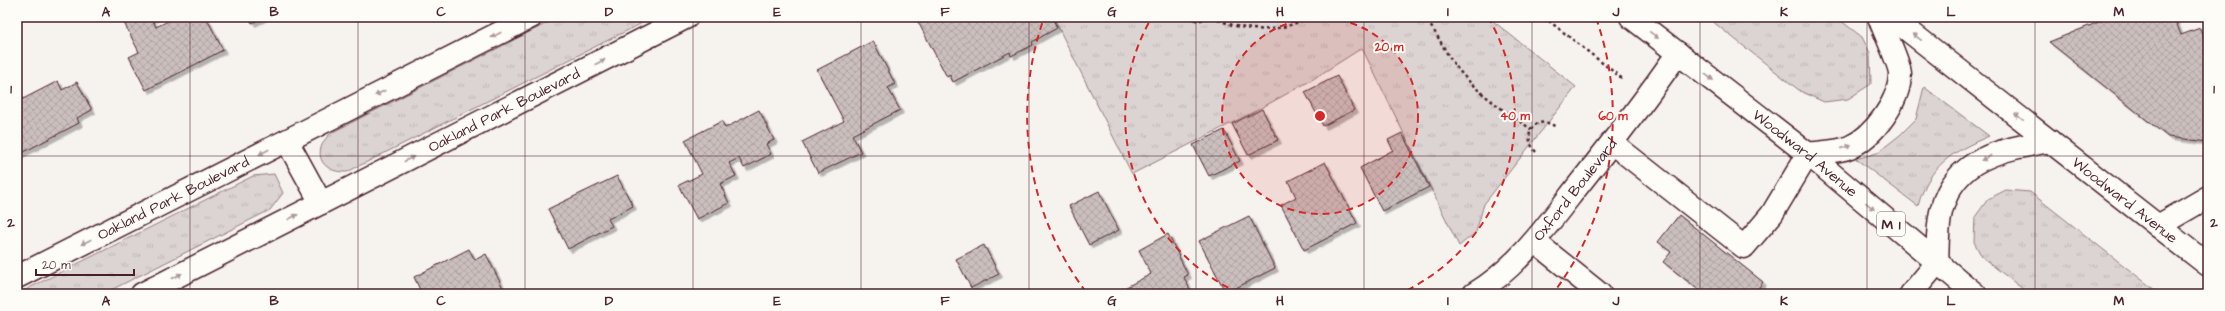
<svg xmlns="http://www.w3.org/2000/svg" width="2225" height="311" viewBox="0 0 2225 311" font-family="'Architects Daughter',sans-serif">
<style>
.grass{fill:url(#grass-tufts);stroke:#937a7e}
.building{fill:url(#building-cross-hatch);stroke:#4a1f2b;filter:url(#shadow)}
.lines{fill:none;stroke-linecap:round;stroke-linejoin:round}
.minor-casing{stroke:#4a1f2b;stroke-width:25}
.major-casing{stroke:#4a1f2b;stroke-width:25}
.path{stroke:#4a1f2b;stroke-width:2.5;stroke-dasharray:3 3;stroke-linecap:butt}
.minor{stroke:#fdfcf7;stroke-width:22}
.major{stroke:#fdfcf7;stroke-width:22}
.oneway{fill:#ac999b}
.grid{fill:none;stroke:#4a1f2b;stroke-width:1;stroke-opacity:0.55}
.ring{fill:none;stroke:#d62828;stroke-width:2;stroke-dasharray:7 5}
.labels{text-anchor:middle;stroke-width:4;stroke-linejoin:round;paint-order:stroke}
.shield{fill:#fdfcf7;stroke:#806168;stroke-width:1}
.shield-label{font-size:14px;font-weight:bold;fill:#4a1f2b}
.street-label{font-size:15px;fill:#4a1f2b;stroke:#fdfcf7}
.centre{fill:#d62828;stroke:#fdfcf7;stroke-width:2}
.ring-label{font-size:12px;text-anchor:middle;font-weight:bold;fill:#d62828;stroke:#fdfcf7;stroke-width:4;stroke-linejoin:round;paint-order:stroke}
.neatline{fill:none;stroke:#4a1f2b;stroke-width:1.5}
.grid-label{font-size:13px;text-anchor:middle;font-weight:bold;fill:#4a1f2b}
</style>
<defs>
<pattern id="grass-tufts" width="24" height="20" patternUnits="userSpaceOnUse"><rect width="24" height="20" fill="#dcd4d2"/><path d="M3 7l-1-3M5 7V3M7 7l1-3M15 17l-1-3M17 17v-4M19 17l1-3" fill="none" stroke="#beb6b4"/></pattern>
<pattern id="building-cross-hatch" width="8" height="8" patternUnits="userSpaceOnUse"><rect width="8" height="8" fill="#cbbfbe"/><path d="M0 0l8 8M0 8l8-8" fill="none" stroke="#b0a4a3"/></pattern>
<filter id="shadow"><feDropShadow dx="3.5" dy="3.5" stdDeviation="0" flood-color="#0004"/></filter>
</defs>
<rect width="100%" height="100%" fill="#f6f3ef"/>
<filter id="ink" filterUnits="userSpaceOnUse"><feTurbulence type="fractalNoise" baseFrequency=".025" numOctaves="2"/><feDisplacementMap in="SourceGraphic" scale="8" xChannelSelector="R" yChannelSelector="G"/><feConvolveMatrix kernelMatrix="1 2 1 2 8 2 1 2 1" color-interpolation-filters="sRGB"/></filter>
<g filter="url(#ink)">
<path class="grass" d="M559,17h95l-307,155c-27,1 -36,-21 -16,-39z
M1053,17h435l88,70 -92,117 -8,28 -17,14 -97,-198 -52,33 -49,27 -129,66z
M1707,17h129l26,20 8,16 1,31 -23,15 -24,3 -24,-11z
M1924,87l65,49c-37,16 -60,29 -71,70l-62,-47 21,-6 23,-18 16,-16z
M274,174l9,19 -13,17 -167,84h-86l236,-118z
M2006,190l24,2 130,102h-131l-47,-37 -8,-15 1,-25 13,-18z"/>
<path class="building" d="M121,17h36l-5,2 4,8 20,-10h30l17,33 -77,40 -17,-33 10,-5z
M249,17h15l-12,6z
M1052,17l5,11 -25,14 1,3 -22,11 -1,-4 -57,30 -3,-7 -3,2 -31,-59z
M2111,17h63l7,18 19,-7 8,21v93l-40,-5 -119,-95z
M873,41l22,43 -7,4 12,22 -48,25 9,17 -43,21 -16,-31 42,-21 -27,-51z
M1337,76l17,34 -31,16 -18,-34z
M58,81l4,9 15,-8 15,28 -15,8 2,5 -61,32 -1,-62 4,7z
M1262,109l16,31 -30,15 -16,-31z
M759,110l15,30 -8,4 5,10 -27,14 -5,-10 -10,5 7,13 -16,8 9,19 -32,16 -18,-34 23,-11 -17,-34 37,-19 3,7z
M1224,130l16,31 -31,15 -16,-31z
M1402,133l27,54 -47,24 -22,-43 33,-18 -5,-10z
M1325,162l32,61 -53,27 -23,-45 15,-8 -8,-16z
M617,176l16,30 -25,13 4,7 -44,23 -20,-40z
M1099,191l20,39 -30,15 -20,-39z
M1679,215l84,67 -9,12h-50l-41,-32 8,-10 -13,-10z
M1249,216l26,52 -49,25 -27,-52z
M1168,234l20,41 -4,2 8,17h-79l38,-20 -12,-24z
M984,245l15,29 -28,14 -15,-29z
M469,249l6,11 11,-6 20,40h-84l-8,-17z"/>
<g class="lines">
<defs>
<g id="minor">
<path d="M287,141l34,62"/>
<path d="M1612,143l132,104 28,-33 36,-60"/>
<path d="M2158,226l50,-29"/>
<path d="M1535,242l65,52"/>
<path id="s1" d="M17,277l514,-260"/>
<path id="s2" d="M142,294l545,-277"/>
<path id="s3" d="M1474,294c43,-26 72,-67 103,-107 35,-44 69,-88 101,-134"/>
<path d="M1911,294l26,-31"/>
</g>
<g id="major">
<path id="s4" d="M1631,17l177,137 167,140"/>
<path id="s5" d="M1891,17l317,248"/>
<path d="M1808,154c12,-2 31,-2 42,-7 24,-11 50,-46 50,-73 0,-10 -17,-45 -21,-57"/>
<path d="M1937,263c1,-18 0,-38 5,-55 14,-52 64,-59 108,-67"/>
</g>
</defs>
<use href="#minor" class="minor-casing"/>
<use href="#major" class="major-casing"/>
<path class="path" d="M1189,17l9,4 11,-4
M1213,17c31,16 65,17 96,0
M1423,17c15,15 21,35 34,51 19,24 49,44 74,61
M1544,17l80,63
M1536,152c-16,-18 0,-39 20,-25"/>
<use href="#minor" class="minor"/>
<use href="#major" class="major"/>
</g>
<defs><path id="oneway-solid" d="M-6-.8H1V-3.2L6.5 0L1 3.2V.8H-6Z"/></defs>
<g class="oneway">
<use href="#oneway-solid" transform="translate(496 35) rotate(153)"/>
<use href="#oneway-solid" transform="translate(1654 35) rotate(37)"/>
<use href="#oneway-solid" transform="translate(1917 37) rotate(-142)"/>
<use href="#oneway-solid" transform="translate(600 62) rotate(-27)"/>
<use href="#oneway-solid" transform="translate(1709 77) rotate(38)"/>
<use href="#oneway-solid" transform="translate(380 93) rotate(153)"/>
<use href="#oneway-solid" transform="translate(2019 117) rotate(-142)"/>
<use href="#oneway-solid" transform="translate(1846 147) rotate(-16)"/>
<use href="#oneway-solid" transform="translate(264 152) rotate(153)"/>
<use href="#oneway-solid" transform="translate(1986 158) rotate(153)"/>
<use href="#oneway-solid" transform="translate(409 159) rotate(-27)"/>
<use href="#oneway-solid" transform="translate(1870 206) rotate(40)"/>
<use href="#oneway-solid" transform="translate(293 217) rotate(-27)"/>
<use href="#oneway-solid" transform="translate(86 242) rotate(153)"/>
<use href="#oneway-solid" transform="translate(177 276) rotate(-27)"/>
</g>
</g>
<path class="grid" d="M190,17v277M358,17v277M525,17v277M693,17v277M861,17v277M1029,17v277M1196,17v277M1364,17v277M1532,17v277M1700,17v277M1867,17v277M2035,17v277M17,156h2191"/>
<circle cx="1320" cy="116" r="98" fill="#d62828" fill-opacity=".12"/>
<g class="ring">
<circle cx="1320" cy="116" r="98"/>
<path d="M1239 293A195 195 0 0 1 1152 17M1488 17A195 195 0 0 1 1401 293"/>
<path d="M1086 292A293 293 0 0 1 1044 18M1596 18A293 293 0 0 1 1554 292"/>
</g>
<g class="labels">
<rect class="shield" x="1877" y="212" width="28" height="24" rx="3"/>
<g class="shield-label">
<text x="1891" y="229">M 1</text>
</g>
<g class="street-label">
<text dy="5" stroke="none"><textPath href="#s2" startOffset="406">Oakland Park Boulevard</textPath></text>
<text dy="5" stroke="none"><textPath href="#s4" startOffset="221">Woodward Avenue</textPath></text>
<text dy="5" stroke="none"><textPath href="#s3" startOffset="146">Oxford Boulevard</textPath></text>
<text dy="5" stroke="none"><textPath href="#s1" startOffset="175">Oakland Park Boulevard</textPath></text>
<text dy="5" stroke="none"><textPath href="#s5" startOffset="297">Woodward Avenue</textPath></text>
</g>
</g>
<circle cx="1320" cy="116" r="6" class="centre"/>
<g class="ring-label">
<text x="1389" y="51">20 m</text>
<text x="1515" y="120">40 m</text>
<text x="1613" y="120">60 m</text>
</g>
<rect width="2225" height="311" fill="none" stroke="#fdfcf7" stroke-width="44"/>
<path d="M36 269v6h98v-6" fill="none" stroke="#4a1f2b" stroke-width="2"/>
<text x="42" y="269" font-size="12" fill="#4a1f2b" stroke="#fdfcf7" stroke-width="3" paint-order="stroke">20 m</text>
<rect x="22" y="22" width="2181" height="267" class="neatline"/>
<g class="grid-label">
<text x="106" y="16">A</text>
<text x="274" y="16">B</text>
<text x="441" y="16">C</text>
<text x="609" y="16">D</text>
<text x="777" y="16">E</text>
<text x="945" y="16">F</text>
<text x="1112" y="16">G</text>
<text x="1280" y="16">H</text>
<text x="1448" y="16">I</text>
<text x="1616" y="16">J</text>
<text x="1784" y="16">K</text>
<text x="1951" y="16">L</text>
<text x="2119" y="16">M</text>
<text x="11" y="93">1</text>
<text x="2214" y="93">1</text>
<text x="11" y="227">2</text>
<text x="2214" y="227">2</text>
<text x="106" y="305">A</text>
<text x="274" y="305">B</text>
<text x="441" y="305">C</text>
<text x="609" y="305">D</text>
<text x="777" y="305">E</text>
<text x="945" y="305">F</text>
<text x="1112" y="305">G</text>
<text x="1280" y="305">H</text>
<text x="1448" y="305">I</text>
<text x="1616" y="305">J</text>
<text x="1784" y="305">K</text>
<text x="1951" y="305">L</text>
<text x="2119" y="305">M</text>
</g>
</svg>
